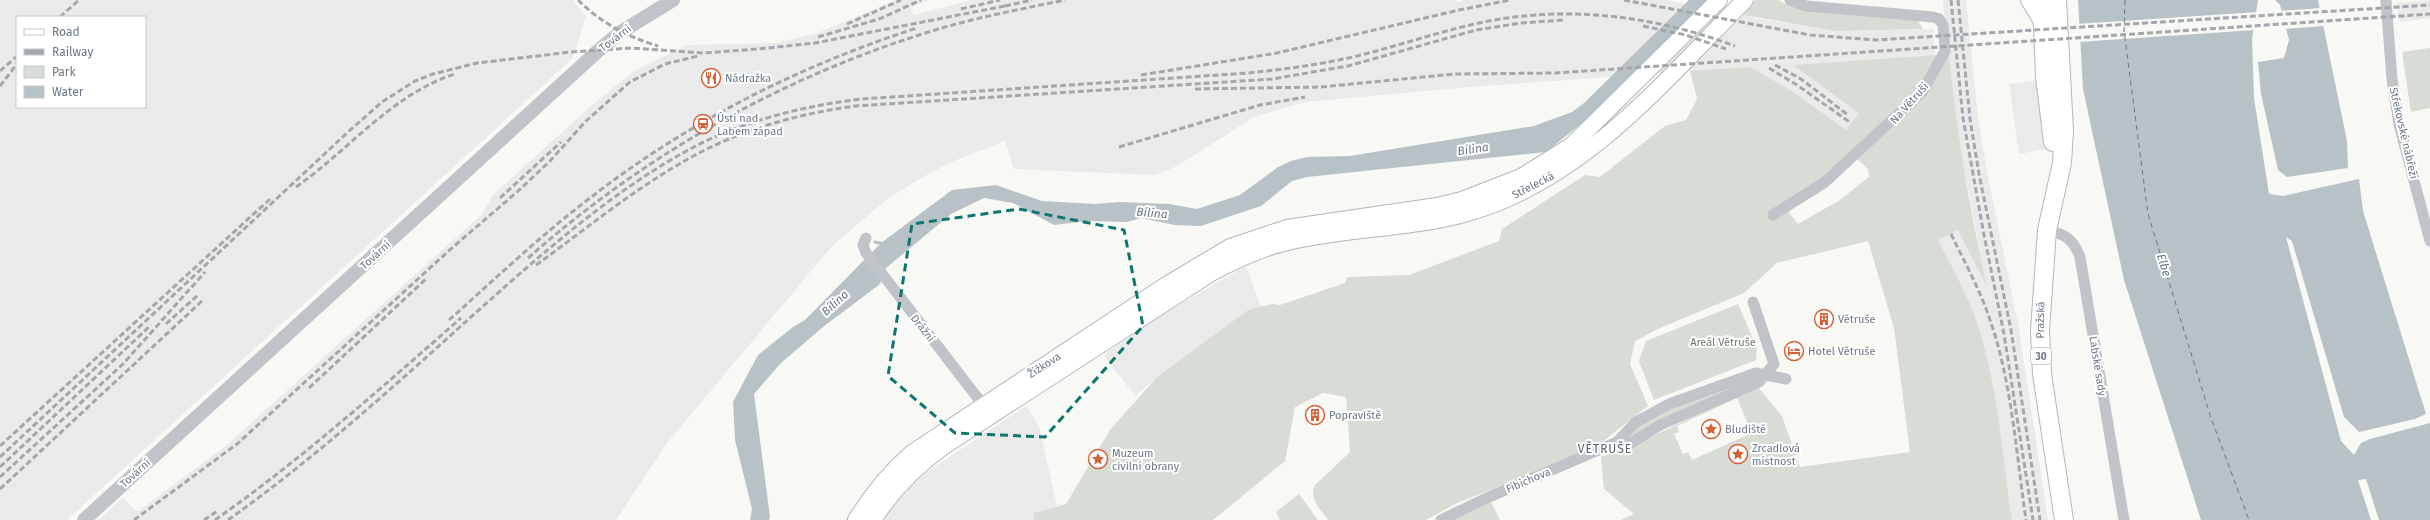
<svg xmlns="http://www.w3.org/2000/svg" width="2430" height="520" viewBox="0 0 2430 520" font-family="'Fira Sans',sans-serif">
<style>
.built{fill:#e9eae9;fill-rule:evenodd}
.green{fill:#d7dcd5;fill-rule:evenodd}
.water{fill:#b8c2c6}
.pier{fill:#f8f8f5}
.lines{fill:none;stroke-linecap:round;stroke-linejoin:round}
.stream{stroke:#b8c2c6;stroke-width:3}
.ferry{stroke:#66777f;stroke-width:1;stroke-dasharray:5 4;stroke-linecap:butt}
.secondary-casing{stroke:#b2b7bb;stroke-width:18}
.primary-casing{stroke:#b4b7bb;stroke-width:20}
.minor{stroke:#c0c3c7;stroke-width:11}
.tertiary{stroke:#c0c3c7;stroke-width:14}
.secondary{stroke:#fff;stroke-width:16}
.primary{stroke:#fff;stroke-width:18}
.rail{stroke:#a2a7ac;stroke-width:3;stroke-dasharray:6 3;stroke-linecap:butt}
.marked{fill:none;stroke:#0f766e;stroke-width:3;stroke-dasharray:8 5;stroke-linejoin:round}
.labels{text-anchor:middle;stroke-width:4;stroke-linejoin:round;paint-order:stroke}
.shield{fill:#fff;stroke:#97a0a8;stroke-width:1}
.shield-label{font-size:10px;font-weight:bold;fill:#6a7783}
.street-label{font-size:11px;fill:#6a7783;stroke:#fff}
.poi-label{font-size:11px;fill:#6a7783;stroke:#fff;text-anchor:start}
.park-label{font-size:11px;fill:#6b7b68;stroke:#fff}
.water-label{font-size:12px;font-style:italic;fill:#66777f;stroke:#fff}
.neighbourhood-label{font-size:12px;letter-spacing:1px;fill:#576169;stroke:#fff}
</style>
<rect width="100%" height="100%" fill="#f8f8f5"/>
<path class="built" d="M0,0h573l13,16 -13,41 -12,12 -494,451h-67zM17,17h128v90h-128z
M896,0h32l-17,8 3,7 58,-15h484l1,2 9,-2h202l93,19 74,12 98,-2 2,26 -141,10 66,48 -14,17 -54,-39 -42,-24 -281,20 -164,15 -51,15 -77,49 -22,9 -141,-6 -9,-28 -54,21 -30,16 -34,21 -55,47 -165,197 -51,77h-517l24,-23 14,15 91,-68 253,-229 13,-21 97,-88 43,-35 53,-26 89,-2 42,-10z
M1943,0h23l12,117 9,55 32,157 29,191h-36l-20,-139 -7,-30 -20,-58 -27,-53 20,-10 28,55 -31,-166z
M2430,0v18l-30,4 -3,-19z
M2037,80l9,69 -27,5 -10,-70z
M1246,266l15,41 -13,3 -91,67 -22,19 -30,-39 3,-5 50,-35z
M1026,406l13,20 18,80 -23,7v7h-153l25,-30 24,-20z"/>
<path class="green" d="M1756,0h23c14,14 114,18 139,21l5,8 -88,2 -97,-17z
M2430,48v60l-19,4 -9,-60z
M1935,55l14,1c8,78 21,155 38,231l-29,-57 -20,10c14,27 29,54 39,83 21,63 25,131 35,197h-391l13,-6 -30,-25 -3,-32 29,-10 127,-61 25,30 18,51 110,-15 -16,-124 -26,-87 -91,22 -33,30 -84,35 -25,13 -5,23 18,42 -56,44 -135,53 -31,17h-98c-8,-11 -19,-21 -13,-35l35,-33 -4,-55 -23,-4 -28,14 -10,54 -72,59h-179v-7l32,-9 44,-74 47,-53 91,-67 24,-6 8,1 65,-22 2,-6 62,-2 90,-34 3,-12 83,-54 15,2 65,-51 21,-6 11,-21 -7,-28 60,-4 42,24 54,39 13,-17 -66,-48zM1853,155l15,14 1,8 -29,23 -42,24 -14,-18zM1737,398l15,35 -60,27 -4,-8 -5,2 -9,-20 5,-2 -2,-6z
M1738,304l19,44 -1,12 -102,40 -15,-39 7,-20z
M1756,377l-128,62 13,-16 15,-9z
M1299,494l19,26h-38l-4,-8z
M1491,502l9,18h-47z"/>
<path class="water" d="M1689,0h18l-120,119 -41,33 -239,25 -15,4 -31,25 -60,20 -26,-1 -34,-7 -14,4 -39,-1 -34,4 -41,-22 -29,-5 -33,16 -65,54 -6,16 -57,43 -42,36 -27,31 16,123 -1,3h-19l2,-11 -17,-69 -2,-38 25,-47 35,-28 12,-7 76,-77 71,-53 44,-5 46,16 53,3 25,-2 49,2 28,5 43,-14 38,-28 13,-6 16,-4 43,-1 184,-30 38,-14 12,-9z
M2078,0h180l-6,39 2,59 15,96 14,2 76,-17 4,32 63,203 -11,5 -56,13 -15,-15 -52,-176 -6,-4 55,204 13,14 7,-12 9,-4 60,-16v97h-51l-13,-41 -8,1 13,40h-170l-77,-240 -41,-191z
M2275,0h43l29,141 1,27 -61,9 -9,-7 -17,-76 -3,-32 26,-4 5,-18 -9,-35z"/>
<path class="pier" d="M2322,8l3,18 -41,3 -5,-18z
M2258,12l-3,18 -177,12 -1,-18z"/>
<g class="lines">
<path class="stream" d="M875,242l10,2"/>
<path class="ferry" d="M2125,0l-1,31 24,183 63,204 38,102"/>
<defs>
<path id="secondary" d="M2029,0l14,23
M856,520c16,-26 33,-47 56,-67l256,-169 62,-37 57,-19 150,-22 25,-6 59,-23 50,-31 148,-146
M873,520c19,-30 42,-53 71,-74l267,-173c26,-14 52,-26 81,-32 57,-13 116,-12 172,-27 118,-32 198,-131 281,-214"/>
<path id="primary" d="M2042,0l3,77 8,65
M2057,0l7,131 -2,32 -15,67 -7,101 2,43 22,146"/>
</defs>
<use href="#secondary" class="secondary-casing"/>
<use href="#primary" class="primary-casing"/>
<path class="minor" d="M2386,0l6,79 7,45 31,117
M1773,215l52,-33 97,-90 23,-41 -2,-26 -4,-6 -6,-2 -127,-11 -16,-6
M2047,230c18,4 26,9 33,27l44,263
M866,238l-3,7 3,8 121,157
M1617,442l12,2 31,-19 99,-43 15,-18 -21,-62
M1441,520l48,-23 128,-55 19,-20 33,-18 87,-31 30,6"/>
<path class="tertiary" d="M84,520l515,-470 22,-18 52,-32"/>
<use href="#secondary" class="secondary"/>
<use href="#primary" class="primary"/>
<path class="rail" d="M578,0c23,23 50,37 80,46
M1624,0l186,35 66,5 554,-35
M1951,0l12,118 21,117 20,99 29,186
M1958,0l12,119 9,55 32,156 29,190
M1005,6l27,-6
M961,9l39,-9
M60,17l19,-17
M847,24l54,-24
M1643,26l43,9 40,14
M818,37l61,-18 42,-19
M1775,65l26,14 47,36
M1769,68l28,17 54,38
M0,71l17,-15
M1141,75l136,-22 182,-43 51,-10
M0,86l17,-22
M1195,89l126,-2 133,-13 101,-1 875,-59
M1119,147l141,-42 45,-8
M296,187c53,-37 96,-93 159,-113
M500,198l61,-56
M1951,234c13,27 28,54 38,83 23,64 27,136 37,203
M528,258c119,-105 256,-182 407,-228 43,-13 87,-21 130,-30
M536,265c50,-36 98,-76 152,-106 51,-29 109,-45 167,-53l417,-27 76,-13 128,-36 45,-7 43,-3
M449,320c46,-41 91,-84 141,-122 98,-76 209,-132 327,-170
M166,324l32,-29
M309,388l118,-110
M0,446l270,-247
M0,457l348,-325 34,-30 33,-21 18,-7 44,-11 94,-11 60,-4 73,5 54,-4 57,-6 195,-38
M0,467l151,-142
M0,477l123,-113 82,-92
M0,489l202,-188
M134,520l103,-76 216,-197 64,-55 33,-31 36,-40 44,-39 35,-18 33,-8
M204,520l15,-10
M215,520c87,-61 166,-132 246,-202
M228,520c93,-66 177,-144 262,-220 65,-58 143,-125 222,-162 48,-21 98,-33 150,-39l386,-26c39,-4 78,-9 117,-19 43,-11 85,-26 129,-34 81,-14 164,-3 241,26"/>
</g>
<path class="marked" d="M1019,209l105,21 19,96 -98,111 -90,-4 -67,-57 24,-152z"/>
<defs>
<symbol id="restaurant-ring" viewBox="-11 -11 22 22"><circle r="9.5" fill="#fff" stroke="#d3623b" stroke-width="1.5"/><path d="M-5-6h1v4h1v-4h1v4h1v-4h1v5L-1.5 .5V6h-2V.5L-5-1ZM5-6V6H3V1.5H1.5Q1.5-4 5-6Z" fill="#d3623b"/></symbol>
<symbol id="station-ring" viewBox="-11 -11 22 22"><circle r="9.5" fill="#fff" stroke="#d3623b" stroke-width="1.5"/><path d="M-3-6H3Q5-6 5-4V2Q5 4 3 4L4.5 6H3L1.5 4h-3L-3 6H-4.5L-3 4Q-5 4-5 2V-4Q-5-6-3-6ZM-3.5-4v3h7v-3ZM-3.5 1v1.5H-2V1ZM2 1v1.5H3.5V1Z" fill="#d3623b"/></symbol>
<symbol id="building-ring" viewBox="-11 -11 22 22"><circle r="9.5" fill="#fff" stroke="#d3623b" stroke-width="1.5"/><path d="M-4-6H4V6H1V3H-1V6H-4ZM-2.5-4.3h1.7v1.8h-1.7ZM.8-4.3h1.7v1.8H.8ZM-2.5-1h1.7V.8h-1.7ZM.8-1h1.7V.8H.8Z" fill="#d3623b"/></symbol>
<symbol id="hotel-ring" viewBox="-11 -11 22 22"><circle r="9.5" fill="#fff" stroke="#d3623b" stroke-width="1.5"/><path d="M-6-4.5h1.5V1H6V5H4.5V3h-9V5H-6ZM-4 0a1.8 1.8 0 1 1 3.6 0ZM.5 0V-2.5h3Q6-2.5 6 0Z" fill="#d3623b"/></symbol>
<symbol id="sight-ring" viewBox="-11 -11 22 22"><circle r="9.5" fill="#fff" stroke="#d3623b" stroke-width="1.5"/><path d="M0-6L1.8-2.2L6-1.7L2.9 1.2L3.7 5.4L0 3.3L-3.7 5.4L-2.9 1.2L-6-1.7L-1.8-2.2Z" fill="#d3623b"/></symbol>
</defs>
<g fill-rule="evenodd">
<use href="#restaurant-ring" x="700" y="67" width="22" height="22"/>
<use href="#station-ring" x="692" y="113" width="22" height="22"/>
<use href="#building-ring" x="1813" y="308" width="22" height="22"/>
<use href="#hotel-ring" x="1783" y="340" width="22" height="22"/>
<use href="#building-ring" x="1304" y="404" width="22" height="22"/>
<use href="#sight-ring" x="1700" y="418" width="22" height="22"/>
<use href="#sight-ring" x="1727" y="443" width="22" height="22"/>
<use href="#sight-ring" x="1087" y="448" width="22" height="22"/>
</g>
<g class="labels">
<rect class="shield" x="2031" y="348" width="20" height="16" rx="3"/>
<g class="shield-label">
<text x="2041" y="360">30</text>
</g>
<g class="street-label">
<text transform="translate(615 38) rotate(-37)" y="4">Tovární</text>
<text transform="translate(1909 103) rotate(-48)" y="4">Na Větruši</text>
<text transform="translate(2404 133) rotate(77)" y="4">Střekovské nábřeží</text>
<text transform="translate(1533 185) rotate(-27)" y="4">Střelecká</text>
<text transform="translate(375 255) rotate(-42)" y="4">Tovární</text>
<text transform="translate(2040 320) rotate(-89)" y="4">Pražská</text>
<text transform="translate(923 328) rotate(52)" y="4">Drážní</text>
<text transform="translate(1044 365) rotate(-33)" y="4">Žižkova</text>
<text transform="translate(2098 366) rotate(81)" y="4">Labské sady</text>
<text transform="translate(135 473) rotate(-42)" y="4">Tovární</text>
<text transform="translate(1528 480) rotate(-23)" y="4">Fibichova</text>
</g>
<g class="poi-label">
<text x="725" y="82">Nádražka</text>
<text x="717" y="122">Ústí nad<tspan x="717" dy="13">Labem západ</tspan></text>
<text x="1838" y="323">Větruše</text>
<text x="1808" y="355">Hotel Větruše</text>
<text x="1329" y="419">Popraviště</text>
<text x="1725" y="433">Bludiště</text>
<text x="1752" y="452">Zrcadlová<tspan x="1752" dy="13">místnost</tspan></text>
<text x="1112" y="457">Muzeum<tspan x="1112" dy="13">civilní obrany</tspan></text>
</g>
<g class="park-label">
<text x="1723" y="346">Areál Větruše</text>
</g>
<g class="water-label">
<text transform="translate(1473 149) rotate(-8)" y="4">Bílina</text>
<text transform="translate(1152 213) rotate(5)" y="4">Bílina</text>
<text transform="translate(2164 265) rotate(73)" y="4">Elbe</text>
<text transform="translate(835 303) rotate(-42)" y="4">Bílina</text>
</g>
<g class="neighbourhood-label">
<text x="1605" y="453">VĚTRUŠE</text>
</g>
</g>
<rect x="16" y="16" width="130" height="92" fill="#ffffff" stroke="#c3c9cd"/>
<rect x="24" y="29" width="20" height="6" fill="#ffffff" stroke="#c3c9cd"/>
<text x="52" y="36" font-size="12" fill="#6a7783">Road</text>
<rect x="24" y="49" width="20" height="6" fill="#a2a7ac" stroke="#c3c9cd"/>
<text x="52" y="56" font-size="12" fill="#6a7783">Railway</text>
<rect x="24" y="66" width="20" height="12" fill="#d7dcd5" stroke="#c3c9cd"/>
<text x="52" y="76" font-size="12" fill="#6a7783">Park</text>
<rect x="24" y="86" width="20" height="12" fill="#b8c2c6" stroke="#c3c9cd"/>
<text x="52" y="96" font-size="12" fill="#6a7783">Water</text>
</svg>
